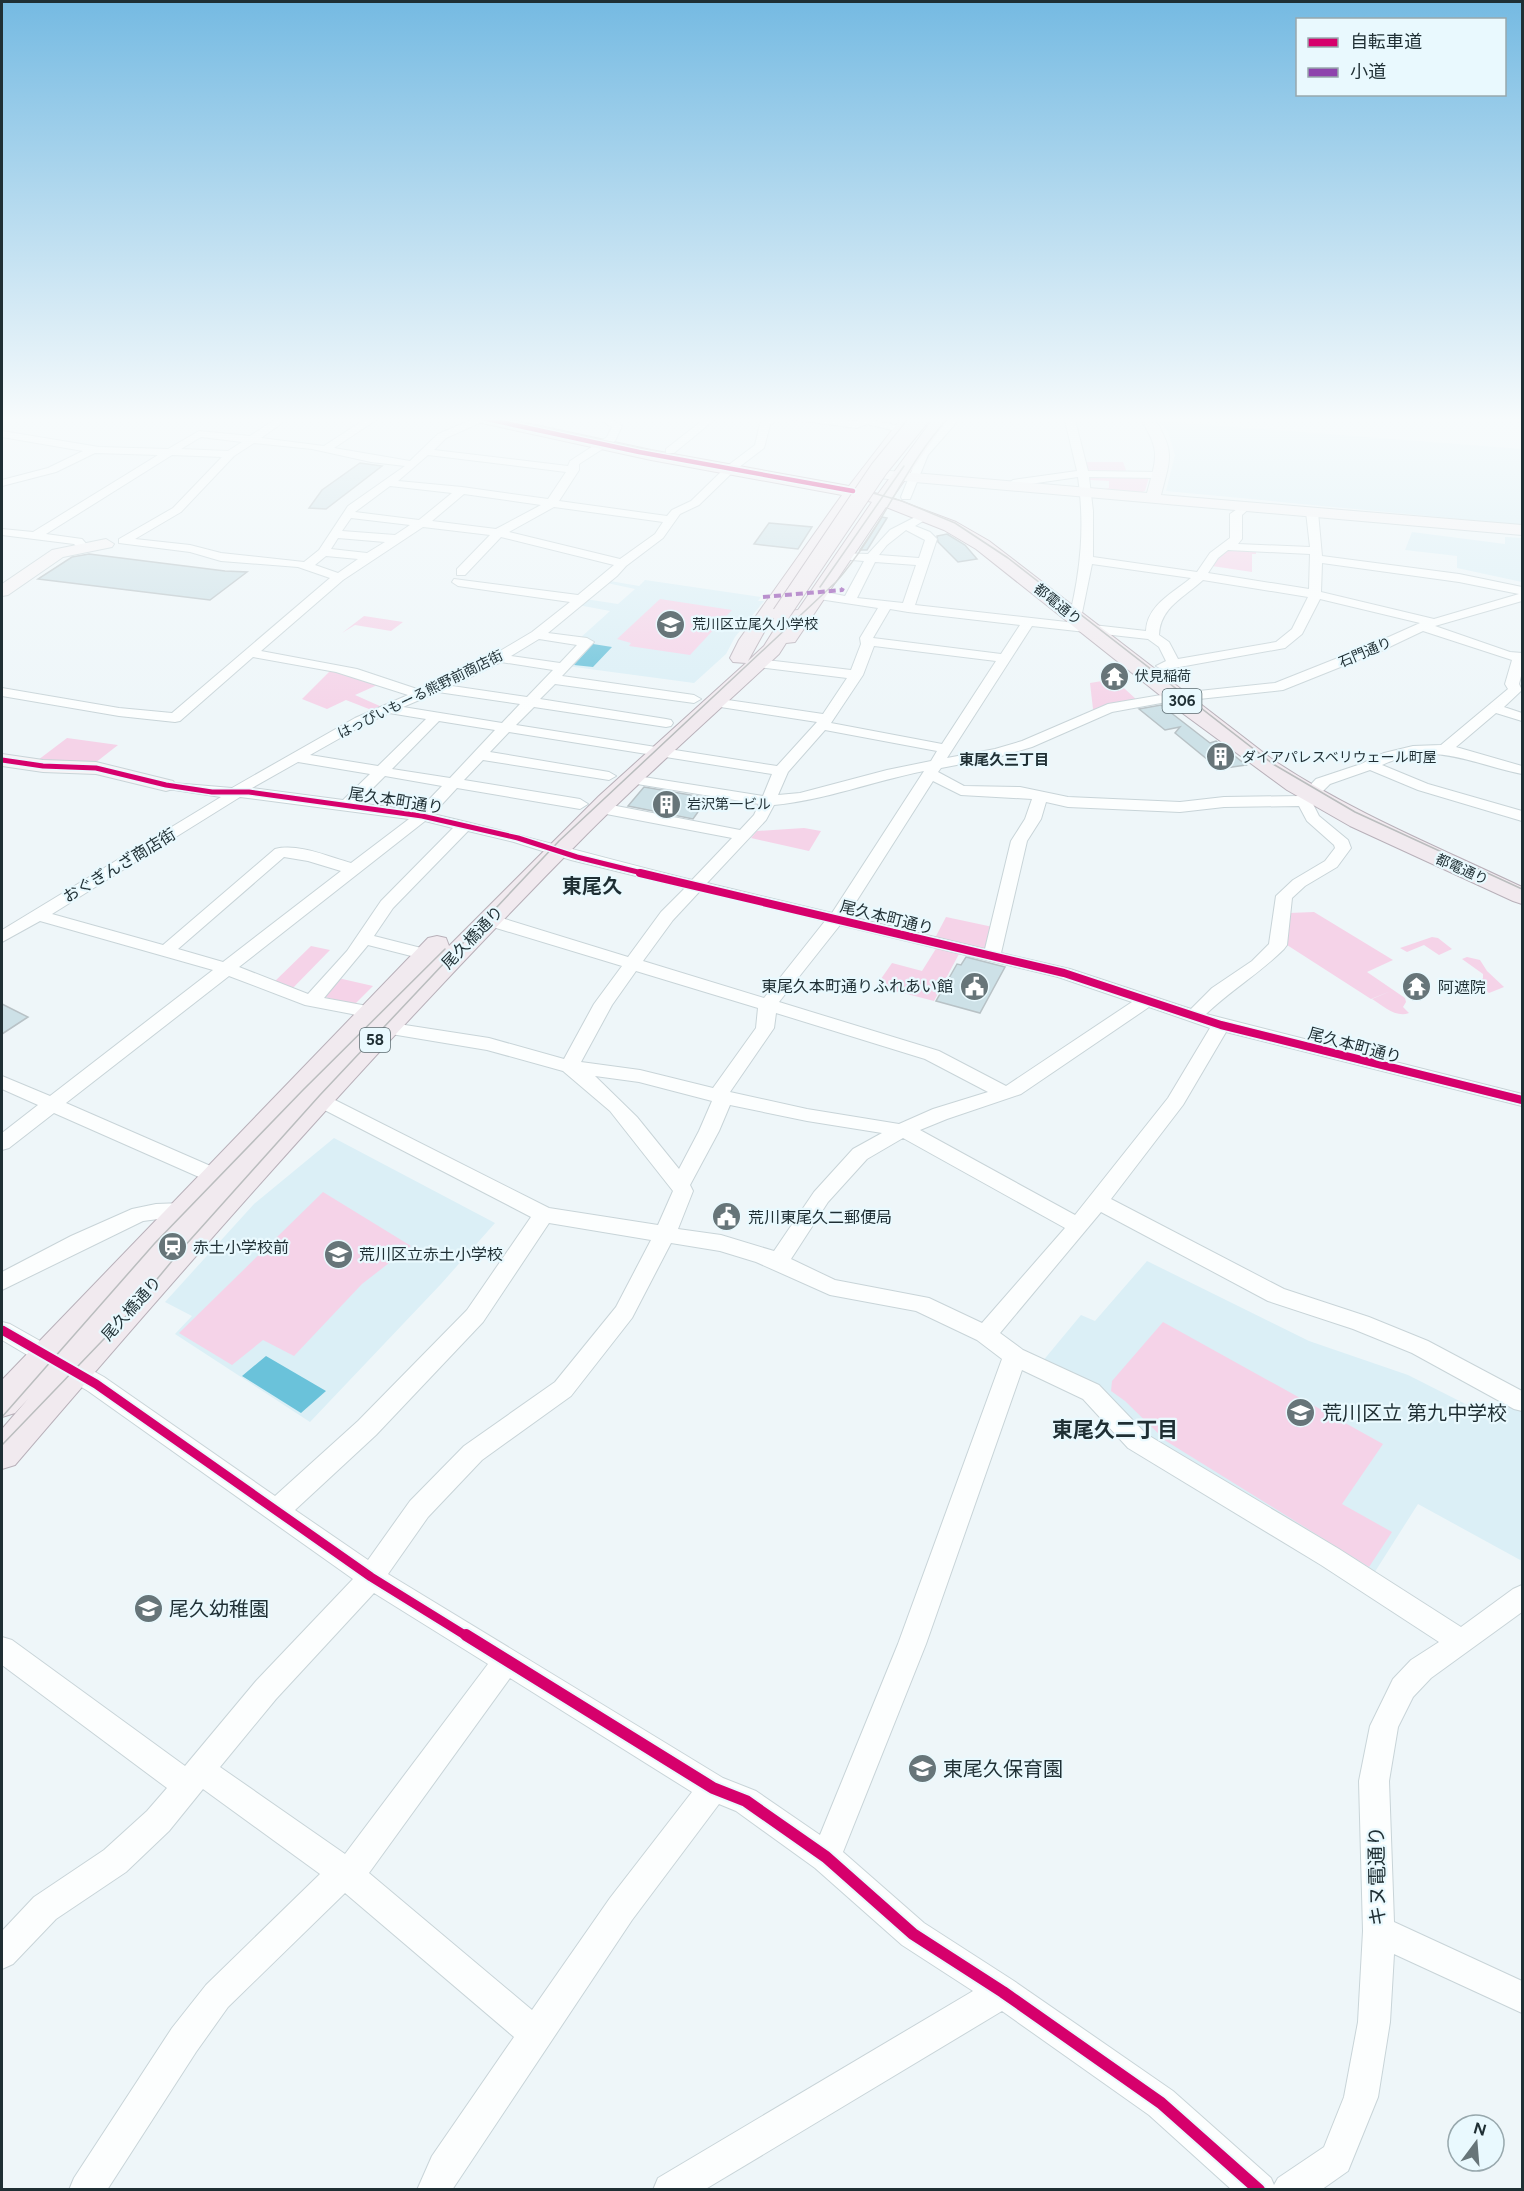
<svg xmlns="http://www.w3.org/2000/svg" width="1524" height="2191" viewBox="0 0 1524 2191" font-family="Figtree,'Noto Sans JP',sans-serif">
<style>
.built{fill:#dbeff6}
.green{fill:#f5d3e8}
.water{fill:#6ac2da}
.building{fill:#cde1e7;stroke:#b8c2c6;stroke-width:1.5}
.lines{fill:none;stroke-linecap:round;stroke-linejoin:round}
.street-casing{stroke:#c8d4d8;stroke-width:2}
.secondary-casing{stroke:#c8d4d8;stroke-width:2}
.primary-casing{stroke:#b8b0b9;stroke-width:2}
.street{fill:#fcfefe;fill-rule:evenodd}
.secondary{fill:#f6f4f6;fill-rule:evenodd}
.primary{fill:#f1eaef;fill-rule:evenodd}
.tram{stroke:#babdbe;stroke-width:1.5}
.primary-bridge-casing{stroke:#b8b0b9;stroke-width:19;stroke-linecap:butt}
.primary-bridge{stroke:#f1eaef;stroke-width:17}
.quiet{stroke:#8e44ad;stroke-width:4;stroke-dasharray:7 4;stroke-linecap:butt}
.cycleway-far4-casing{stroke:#e9f9fe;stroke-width:7}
.cycleway-far3-casing{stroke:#e9f9fe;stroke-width:8}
.cycleway-far2-casing{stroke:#e9f9fe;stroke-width:11}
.cycleway-far1-casing{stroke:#e9f9fe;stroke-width:13}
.cycleway-casing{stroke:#e9f9fe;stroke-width:16}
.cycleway-far4{stroke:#d6006c;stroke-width:4.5}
.cycleway-far3{stroke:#d6006c;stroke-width:5}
.cycleway-far2{stroke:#d6006c;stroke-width:8}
.cycleway-far1{stroke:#d6006c;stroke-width:9}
.cycleway{stroke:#d6006c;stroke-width:12}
.labels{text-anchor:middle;stroke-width:4.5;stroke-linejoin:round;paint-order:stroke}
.far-street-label{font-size:14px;fill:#1f2f34;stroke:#e9f9fe}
.far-poi-label{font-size:14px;fill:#1f2f34;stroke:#e9f9fe;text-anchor:start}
.shield{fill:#e9f9fe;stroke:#5c6c71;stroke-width:1.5}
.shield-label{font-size:15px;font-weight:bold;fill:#1f2f34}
.far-neighbourhood-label{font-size:15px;font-weight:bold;fill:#1f2f34;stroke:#e9f9fe}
.street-label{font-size:16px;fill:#1f2f34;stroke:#e9f9fe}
.poi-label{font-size:16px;fill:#1f2f34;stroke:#e9f9fe;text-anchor:start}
.quarter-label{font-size:20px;font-weight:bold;fill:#1f2f34;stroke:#e9f9fe}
.near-poi-label{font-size:20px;fill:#1f2f34;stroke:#e9f9fe;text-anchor:start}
.near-street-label{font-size:20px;fill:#1f2f34;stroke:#e9f9fe}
.near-neighbourhood-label{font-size:21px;font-weight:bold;fill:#1f2f34;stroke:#e9f9fe}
</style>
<rect width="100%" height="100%" fill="#eef6f9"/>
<path class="built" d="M1159,421l363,28v76l-356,-34 9,-36 -7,-23z
M1412,532l93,12v-7l17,1v44l-65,-14v-12l-52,-6z
M645,580l116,17 -3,4h6l-29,36 -9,17 -32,29 -127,-17 23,-25 -11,-2 31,-28 -32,-6 7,-6 33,5 17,-15 -28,-6 3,-2 29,5z
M334,1138l161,85 -54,61 -131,138 -135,-88 17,-18 -27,-14 89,-98z
M1147,1261l162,80 99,34 87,44 16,-20 11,7v155l-104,-57 -47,74 -219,-137 -110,-79 39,-47 14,6z"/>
<path class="green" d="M1085,462h38l4,11 -39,-1z
M1090,476l59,1 -4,14 -5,2 -39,-3 8,-2v-7l-19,-1z
M1226,550h30v4h-4v18l-40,-6z
M660,599l72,11 -42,45 -61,-9 2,-3 -14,-4z
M364,616l39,6 -12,9 -36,-6 -13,8z
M333,668l51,14 -29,13 27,12 -8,4 -28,-11 -19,9 -25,-10z
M1114,679l23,21 -41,10 -3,-1 -3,-26z
M67,738l51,7 -23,18 -57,-3z
M804,828l17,3 -12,20 -58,-13 6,-7z
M1314,912l79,48 -26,12 38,26 1,4 -3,5 6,6c-13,5 -26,-7 -37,-14l19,-8 -20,8 -84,-54 2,-32z
M946,917l47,10 -8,22 -50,-11z
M1432,937l6,1 14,11 -13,6 -15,-10 -17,7 -7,-4z
M311,946l19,4 -40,41 -18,-7z
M937,947l23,5 -26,49 -58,-15 16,-23 30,8z
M1467,957l13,3 7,11 17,16 -15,6 -13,-9 -1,-2 8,-4v-4l-21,-15z
M338,978l35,8 -18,18 -35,-8z
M323,1192l88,54 -49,38 -68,72 -31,-16 -31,25 -53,-32z
M1163,1322l220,122 -41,60 50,28 -23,35 -203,-126 -41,-40 -14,-10 1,-10z"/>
<path class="water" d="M593,644l19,3 -19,20 -19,-2z
M266,1356l60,35 -25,22 -59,-37z"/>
<path class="building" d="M360,463l22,3 -56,43 -17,-1 13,-18z
M882,517l5,1 -20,32h-7z
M769,523l43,4 -14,22 -44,-5z
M947,534l18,11 12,14 -19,3 -20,-20 -1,-6z
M89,554l136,17 22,1 -37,28 -172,-21 34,-22z
M1161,705l49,38 6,-2 30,24 -27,4 -44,-36 5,-6 -15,3 -26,-21z
M644,787l64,11 -15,21 -65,-13z
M966,957l39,10 -25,46 -44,-12 21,-37 4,1z
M2,1004l26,13 -26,17z"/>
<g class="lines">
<defs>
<path id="street" d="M280,416h12l-31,22 63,8 46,-30h12l-48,32 76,13 28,-27 43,-18h14l-49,22 -12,12 134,16 2,-5 37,-24 5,-10 -19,-11h13l16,10 -7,15 -36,23v6l-20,31 108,15 5,-6 19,-9 35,-34 29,-22 5,-21c19,-18 68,-3 93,-3 8,1 12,-5 22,-5l-3,4 32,7 1,2 -5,3 -33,-8 -10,4 -76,-10 -11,7 -6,23 -30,23 -35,34 -19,9 -17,24 -37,28 -9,10 -69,57 39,5 7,4 -32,34 132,19 7,4 -7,4 -139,-19 -15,15 126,20 5,1 2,3 -2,3 -5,1 -132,-20 -18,18 261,41 40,-44 -103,-16 -7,-4 7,-4 109,16 24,-36 -89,-11 -7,-4 7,-4 93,11 10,-26 -1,-6 18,-30 -59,-9 -6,-4 6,-4 26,5 19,-35 -24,-2v-6l28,1 22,-24 33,-17 4,-1 6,3 -18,11 15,6 7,7 -22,66 231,26c1,-26 27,-38 45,-53l-99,-14 -11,54 -6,4 -4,-1 -2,-3c12,-48 16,-92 9,-141l-62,9 -6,3 -5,-3 8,-6 64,-9 -13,-55h10l14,55 70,1 5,3 -5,3 -69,-1 4,34v46l104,15 13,-19 20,-15v-24l16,-11 6,3 -10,9v24l-4,5 72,3 -4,-35 6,-3 6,3 4,44 137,18 63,13v14l-87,25 75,26 12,1v19l-3,12 3,6 -18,17 18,6v8l-26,-8 -40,34 66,19v8c-51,-10 -87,-34 -140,-9l46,19 94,27v10l-104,-31 -48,-20 -40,14 -18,18 7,14 29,24 3,8 -14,19 -32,19 -13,12 -5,47 -3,4c-24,24 -53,41 -78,65l316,80v12l-296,-74 -43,73 -72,94 173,90 85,28 59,24 94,50v20l-8,-2 -102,-56 -59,-24 -85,-28 -167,-89 -101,121 23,17 76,35 47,49 193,115 122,78 52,-38 9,-4v27l-91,66 -18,19 -15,30 -9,54 5,141 128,59v32l-128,-59 -4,68 -12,75 -30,74 -27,19h-89l-83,-75 -147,-104 -298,179h-51l5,-12 315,-187 -71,-46 -87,-77 -79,-57 -17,-7 -87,116 -180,270h-35l15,-34 82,-119 -169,-144 -117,114 -32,45 -89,138h-38l5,-12 98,-150 34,-43 114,-111 -117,-85 -34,42 -43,41 -70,47 -43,45 -11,5v-38l32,-34 70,-47 43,-39 20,-23 -165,-123v-28l10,3 173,126 71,-85 97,-102 -265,-188 -86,-51v-18l8,2 94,53 171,119 83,-75 109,-111 64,-93 -218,-113 -3,-4 3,-4 7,-2 7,2 222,112 109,17 15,-34 -63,-80 -47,-40 -76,-21 -108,-18 -16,-14 -11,-4 -47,-9 -76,-29 -163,127 156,68 3,5 -3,5 -7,2 -7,-2 -154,-68 -45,35 -7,2v-17l36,-28 -36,-16v-13l48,20 163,-126 -173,-49 -38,21v-12l219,-133 -60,-9 -3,-3 3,-3 71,6 123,-70 53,-23 -72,-23 -83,-15 -73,64 -5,1 -56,-6 -117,-20v-8l117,20 53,5 158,-135 -32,-11 -77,-6 -31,-9 -71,-9v-4l54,-31 49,-51 -50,-2 -126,79 36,5 7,8 -2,2h-8l-5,-5 -72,-9v-6l31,3 125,-77 -63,-2 -39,19 -54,14v-6l46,-12 35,-17 -81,-14v-6l97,16 69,2 31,-18 51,5zM201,437l41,5 -14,9 -47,-2zM254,443l58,6 59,13 34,4 -57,40 -29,44 -15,12 -83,-9 -31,-8 -55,-6 46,-27 53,-56zM428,455l138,17 -18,27 -86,-12 -64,-6zM390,486l62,7 -33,27 -64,-8zM464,494l77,11 -45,24 -64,-8zM554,507l109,15 -8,12 -35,25 -111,-27zM351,518l59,7 -15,10 -53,-4zM423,527l67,8 -33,34v6h8l36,-38 113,28 -36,30 -124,-16 -2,3 6,4 112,16 -38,30 -52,31 -60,27 -63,-21 -96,-18 82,-71zM906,530l19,10 -6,18 -40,-3 8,-10zM338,538l47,4 -18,11 -36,-4zM1228,550l82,4 -1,35 -101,-16 10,-15zM326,556l32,3 -20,14 -23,-8zM875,562l41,3 -13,38 -46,-5zM1322,563l137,19 60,12 -85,25 -113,-27zM1203,580l105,17 -16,32 -16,13 -98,17 -9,-17 -10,-7c1,-28 26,-38 44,-55zM1320,599l100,24 -47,21 -98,39 -114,12 -53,9 -86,37 -27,8 -48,9 85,-132 116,13 11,8 7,14 -10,5 7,4 122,-22 17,-14zM890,609l18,3 112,13 -19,29 -128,-16zM1423,631l89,29 -7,24 3,5 -67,56 -28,1 -29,7 -23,11 -45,15 -16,17 -76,1 -44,5 -112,-5 -48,-10 -56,-1 -26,-14 3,-4 57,-11 34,-10 80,-35 49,-9 122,-13 100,-40zM539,639l38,6 -17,18 -49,-7zM874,646l122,15 -54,83 -111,-21 32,-48zM501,662l52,8 -26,27 -75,-11zM438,692l82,12 -18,19 -99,-16zM389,713l37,6 -48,47 -68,-11 55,-31zM439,721l56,9 -45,48 -58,-9zM825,730l112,21 -6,10 -44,9 -87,23 -22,2 10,-23zM509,732l263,42 -9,22 -132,-21 -7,4 7,4 128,21 -5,11 -14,15 -139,-27 -5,2 -3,3 3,3 5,2 131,25 -40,42c-87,-21 -172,-46 -259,-66l24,-26 123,21 8,-5 -8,-5 -116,-19 19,-20 126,20 7,-4 -7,-4 -119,-20zM298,762l72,12 -27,26 -91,-12zM924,771l-92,142 -125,-30 59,-63 8,-15c51,-5 100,-24 150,-34zM385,776l57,10 -24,25 -60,-8zM933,781l28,14 71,4 -7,20 -14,22 -26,108 -138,-33zM240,797l169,22 -58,44c-22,-6 -52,-20 -76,-14l-112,96 -111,-31zM1046,802l22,5 112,5 44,-5 75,-1 8,15 27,24 1,3 -10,13 -32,19 -17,16 -7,48 -17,17 -40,27 -21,21 -121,-40 -69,-16 26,-112 14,-22zM425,821l28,7 -72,73 -34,50 -39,43 -69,-27zM468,831l46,11 57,18 114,28 -24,24 -33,45 -133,-41h-12l-2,4 2,4 139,42 -28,38 -30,55 -75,-21 -97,-15 -17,-13 -13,-5 -38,-7 44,-53 59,15 6,-1 3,-4 -3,-4 -59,-15 19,-28zM284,857l24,4 33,10 -118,91 -45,-13zM700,891l125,30 -61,77 -121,-37 30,-41zM840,925l218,52 74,25 -126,84 -67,-35 -160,-49zM636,971l122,37 -2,20 -43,60 -73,-18 -59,-8 31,-57zM1149,1007l61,21 -42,70 -93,117 -155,-85 27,-11 74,-25zM776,1013l149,46 63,33 -55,17 -34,15 -92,-15 -77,-17 44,-64zM595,1076l44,6 73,19 -13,30 -20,38 -42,-52zM730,1105l77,16 75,12 -29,16 -39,43 -40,59 -53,-16 -43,-6 15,-38 -3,-6 29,-54zM903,1138l162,90 -83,95 -53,-25 -94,-18 -44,-21 37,-57 39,-43zM549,1223l102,17 -35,67 -61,75 -91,64 -54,55 -42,59 -73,-50 81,-75 107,-113zM671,1243l49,8 36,11 74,33 86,16 61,29 25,19 -104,285 -78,191 -64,-44 -33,-13 -335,-204 40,-57 54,-57 89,-64 61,-78zM1022,1370l61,29 45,49 193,117 118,77 -28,18 -18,19 -23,47 -11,55 4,150 -5,91 -14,75 -20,50 -46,31 -4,7 -3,-7 -98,-87 -159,-110 -90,-58 -81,-71 83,-208zM374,1593l114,71 -143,190 -125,-87 56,-68zM510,1678l182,114 -82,106 -78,112 -163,-137z
M538,416h13l-13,8h-6v-4z
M708,416h11l-45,37h-8v-4z
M951,416h11l-34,39 -18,44h-8l-1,-2 17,-42z
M182,1203l7,2 4,5 -4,5 -46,6 -141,69v-18l69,-36 61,-27 24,-5z"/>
<path id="secondary" d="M1139,416h14c22,36 18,40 8,79l361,30v10l-607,-53 -45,-5 -8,-8 7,-4 10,5 268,23c10,-37 14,-42 -8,-77z
M106,539l8,5 -2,3 -49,10 -55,38 -6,1v-12l50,-34z
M2,754l41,6 53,2 77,19 3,4 -3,4 -7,2 -70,-17 -53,-2 -41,-6z"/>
<path id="primary" d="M466,416h28l157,34 198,36 54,-70h15l-55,74 15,4 57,-78h15l-58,82 64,24 33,19 284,219c78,52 165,87 249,127v17l-9,-3 -163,-75 -63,-36 -102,-75 -209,-166 -32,-19 -58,-23 -91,135 -9,1 -7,11c-64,60 -130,118 -192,180 -200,202 -387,415 -572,631l-13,4v-40l26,-30 -13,14 -13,4v-37l426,-442 9,-2 9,2 3,8 150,-150 147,-133 -13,-1 -3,-4 9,-18 103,-145 -191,-35 -178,-39zM857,498l15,4 -74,108 -12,1 -22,35 -16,15 16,-29z"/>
</defs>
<use href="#street" class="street-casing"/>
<use href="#secondary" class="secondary-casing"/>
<use href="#primary" class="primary-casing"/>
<use href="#street" class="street"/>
<use href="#secondary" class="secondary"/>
<use href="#primary" class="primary"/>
<path class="tram" d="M489,416l210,45 170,31 33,9 53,22 53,35 265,206 82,48 167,77
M820,587l84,-121
M2,1417l153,-174 148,-153 142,-141
M2,1445l126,-131 54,-65 138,-154 239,-254 277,-259c46,-52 68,-117 114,-166"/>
<defs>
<path id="primary-bridge" d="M781,614l98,-145 43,-53"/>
</defs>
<use href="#primary-bridge" class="primary-bridge-casing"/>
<use href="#primary-bridge" class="primary-bridge"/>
<path class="quiet" d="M763,597l79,-7 1,-2"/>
<defs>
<path id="cycleway-far4" d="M473,416l166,36 214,39"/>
<path id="cycleway-far3" d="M2,760l41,6 53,2 70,17 46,7h37l173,24 96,22 59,19 69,17"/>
<path id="cycleway-far2" d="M640,873l424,100 157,52 301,75"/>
<path id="cycleway-far1" d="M2,1330l94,54 275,193 97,60"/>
<path id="cycleway" d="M466,1635l247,153 33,13 80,56 87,77 90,58 158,111 98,87"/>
</defs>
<use href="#cycleway-far4" class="cycleway-far4-casing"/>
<use href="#cycleway-far3" class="cycleway-far3-casing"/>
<use href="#cycleway-far2" class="cycleway-far2-casing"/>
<use href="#cycleway-far1" class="cycleway-far1-casing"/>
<use href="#cycleway" class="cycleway-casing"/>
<use href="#cycleway-far4" class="cycleway-far4"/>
<use href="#cycleway-far3" class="cycleway-far3"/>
<use href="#cycleway-far2" class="cycleway-far2"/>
<use href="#cycleway-far1" class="cycleway-far1"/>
<use href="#cycleway" class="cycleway"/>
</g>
<linearGradient id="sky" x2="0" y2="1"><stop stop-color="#75bae2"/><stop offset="0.58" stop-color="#f7fbfc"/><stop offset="1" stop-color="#f7fbfc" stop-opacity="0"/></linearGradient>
<rect width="1524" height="723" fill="url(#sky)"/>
<defs>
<symbol id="school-disc" viewBox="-11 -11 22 22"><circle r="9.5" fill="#677579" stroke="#e9f9fe"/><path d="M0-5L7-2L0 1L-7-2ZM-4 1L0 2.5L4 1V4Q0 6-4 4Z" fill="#fff"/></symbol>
<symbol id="temple-disc" viewBox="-11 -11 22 22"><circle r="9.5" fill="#677579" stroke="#e9f9fe"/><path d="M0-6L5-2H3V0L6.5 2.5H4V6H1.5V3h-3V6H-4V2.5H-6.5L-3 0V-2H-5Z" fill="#fff"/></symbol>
<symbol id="building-disc" viewBox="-11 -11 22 22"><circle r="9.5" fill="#677579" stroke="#e9f9fe"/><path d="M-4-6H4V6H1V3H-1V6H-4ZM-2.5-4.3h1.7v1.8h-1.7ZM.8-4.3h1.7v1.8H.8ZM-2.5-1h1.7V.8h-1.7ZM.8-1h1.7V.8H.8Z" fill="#fff"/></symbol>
<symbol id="civic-disc" viewBox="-11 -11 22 22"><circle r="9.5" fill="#677579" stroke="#e9f9fe"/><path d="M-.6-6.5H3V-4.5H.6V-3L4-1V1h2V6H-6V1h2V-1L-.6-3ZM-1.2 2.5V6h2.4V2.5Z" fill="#fff"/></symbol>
<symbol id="station-disc" viewBox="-11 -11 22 22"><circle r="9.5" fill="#677579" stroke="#e9f9fe"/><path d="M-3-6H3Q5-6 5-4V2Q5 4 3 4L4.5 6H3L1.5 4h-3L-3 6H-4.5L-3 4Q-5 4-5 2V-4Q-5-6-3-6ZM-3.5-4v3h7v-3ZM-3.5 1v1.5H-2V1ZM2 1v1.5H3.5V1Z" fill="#fff"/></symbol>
</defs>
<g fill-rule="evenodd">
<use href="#school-disc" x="654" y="608" width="33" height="33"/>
<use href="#temple-disc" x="1098" y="660" width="33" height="33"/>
<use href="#building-disc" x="1204" y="740" width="33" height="33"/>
<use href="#building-disc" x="650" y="788" width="33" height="33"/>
<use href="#civic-disc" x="958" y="970" width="33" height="33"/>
<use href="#temple-disc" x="1400" y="970" width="33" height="33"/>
<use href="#civic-disc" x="710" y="1200" width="33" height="33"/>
<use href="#station-disc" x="156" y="1230" width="33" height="33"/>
<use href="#school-disc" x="322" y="1238" width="33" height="33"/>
<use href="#school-disc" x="1284" y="1396" width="33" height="33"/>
<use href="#school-disc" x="132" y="1592" width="33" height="33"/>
<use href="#school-disc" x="906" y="1752" width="33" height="33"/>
</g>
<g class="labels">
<g class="far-street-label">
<text transform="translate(1058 604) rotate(39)" y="5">都電通り</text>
<text transform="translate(1365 652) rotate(-23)" y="5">石門通り</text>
<text transform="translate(420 694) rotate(-26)" y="5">はっぴいもーる熊野前商店街</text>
<text transform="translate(1462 869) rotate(24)" y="5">都電通り</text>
</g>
<g class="far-poi-label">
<text x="692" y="629">荒川区立尾久小学校</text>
<text x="1135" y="681">伏見稲荷</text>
<text x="1242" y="762">ダイアパレスベリウェール町屋</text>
<text x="687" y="809">岩沢第一ビル</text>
</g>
<g class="shield">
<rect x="1162.5" y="689" width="39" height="24" rx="4.5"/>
<rect x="360" y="1028" width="30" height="24" rx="4.5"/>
</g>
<g class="shield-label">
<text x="1182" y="706">306</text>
<text x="375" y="1045">58</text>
</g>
<g class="far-neighbourhood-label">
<text x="1004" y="765">東尾久三丁目</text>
</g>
<g class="street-label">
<text transform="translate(396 800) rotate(9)" y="6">尾久本町通り</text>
<text transform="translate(119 865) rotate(-31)" y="6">おぐぎんざ商店街</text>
<text transform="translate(887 917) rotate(14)" y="6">尾久本町通り</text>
<text transform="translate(472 937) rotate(-46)" y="6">尾久橋通り</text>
<text transform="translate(1355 1045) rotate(15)" y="6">尾久本町通り</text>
<text transform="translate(131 1308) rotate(-48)" y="6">尾久橋通り</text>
</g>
<g class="poi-label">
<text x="953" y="992" text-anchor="end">東尾久本町通りふれあい館</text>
<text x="1438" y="993">阿遮院</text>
<text x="748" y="1223">荒川東尾久二郵便局</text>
<text x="193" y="1253">赤土小学校前</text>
<text x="359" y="1260">荒川区立赤土小学校</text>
</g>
<g class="quarter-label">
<text x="592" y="893">東尾久</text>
</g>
<g class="near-poi-label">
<text x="1322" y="1420">荒川区立 第九中学校</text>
<text x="169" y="1616">尾久幼稚園</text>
<text x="943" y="1776">東尾久保育園</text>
</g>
<g class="near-street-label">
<text transform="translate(1377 1876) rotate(-91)" y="7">キヌ電通り</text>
</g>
<g class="near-neighbourhood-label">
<text x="1115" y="1437">東尾久二丁目</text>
</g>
</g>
<rect width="1524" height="2191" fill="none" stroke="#1f2f34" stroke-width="6"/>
<rect x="1296" y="18" width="210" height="78" fill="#e9f9fe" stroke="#98a8ad" stroke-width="1.5"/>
<rect x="1308" y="38" width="30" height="9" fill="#d6006c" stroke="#98a8ad" stroke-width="1.5"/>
<text x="1350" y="48" font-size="18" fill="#1f2f34">自転車道</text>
<rect x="1308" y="68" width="30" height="9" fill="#8e44ad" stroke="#98a8ad" stroke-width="1.5"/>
<text x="1350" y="78" font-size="18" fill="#1f2f34">小道</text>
<g transform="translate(1476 2143) rotate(16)"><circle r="28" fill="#e9f9fe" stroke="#98a8ad" stroke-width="1.5"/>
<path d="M0-4.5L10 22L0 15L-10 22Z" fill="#677579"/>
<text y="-9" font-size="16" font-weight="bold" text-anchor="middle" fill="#1f2f34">N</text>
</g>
</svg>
